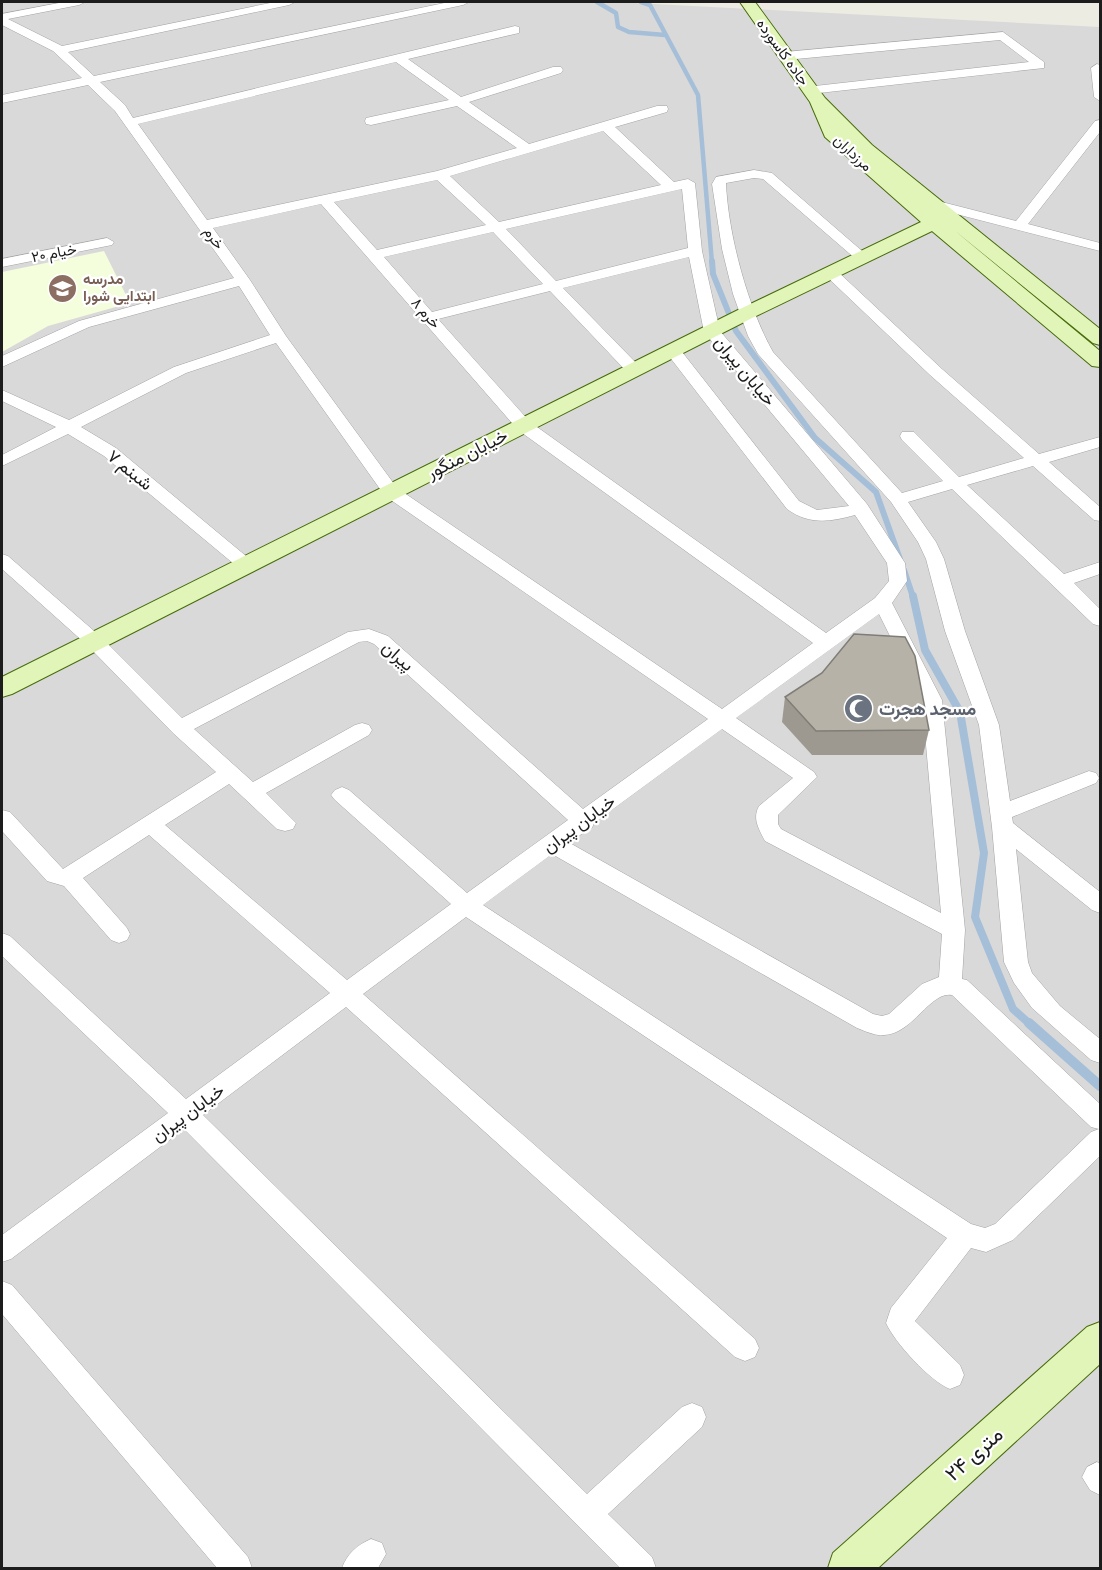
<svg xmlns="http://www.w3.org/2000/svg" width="1102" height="1570" viewBox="0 0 1102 1570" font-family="Barlow,Vazirmatn,sans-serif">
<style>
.residential{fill:#dad9d9}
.education{fill:#f4fddc}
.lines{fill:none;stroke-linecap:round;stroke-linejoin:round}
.stream-far3{stroke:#a5bfd9;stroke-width:4.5}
.stream-far2{stroke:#a5bfd9;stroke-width:6}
.stream-far1{stroke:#a5bfd9;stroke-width:8}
.stream{stroke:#a5bfd9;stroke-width:10}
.street-casing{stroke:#a3a3a3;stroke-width:1}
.secondary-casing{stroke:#466c0b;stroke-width:2}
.street{fill:#fff;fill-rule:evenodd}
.secondary{fill:#e1f5b8;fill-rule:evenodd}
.wall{fill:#9d9990}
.building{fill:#b6b2a8;stroke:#7f7d76;stroke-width:1.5}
.labels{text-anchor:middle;stroke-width:4.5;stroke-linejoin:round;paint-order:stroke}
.far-street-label{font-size:15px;fill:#1c1c1c;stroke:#fff}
.far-education-label{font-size:15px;font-weight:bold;fill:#785e54;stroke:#fff;text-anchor:start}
.street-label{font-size:18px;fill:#1c1c1c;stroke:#fff}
.worship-label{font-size:18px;font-weight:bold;fill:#5b616d;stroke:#fff;text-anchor:start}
.near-street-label{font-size:21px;fill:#1c1c1c;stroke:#fff}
</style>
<rect width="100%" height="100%" fill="#edece2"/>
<path class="residential" d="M2,2h423l24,4 18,-4h149l484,25v1541h-1098z"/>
<path class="education" d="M104,251l26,52 -82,23 -46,26v-80z"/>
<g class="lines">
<path class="stream-far3" d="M597,2l19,11 2,14 11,5 36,3
M641,2l9,3 48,90 14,168"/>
<path class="stream-far2" d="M712,261l1,13 23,57 79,107 61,54 24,67
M904,570l9,27"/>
<path class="stream-far1" d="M913,596l12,54 35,62 24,141 -9,64 38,92 18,16"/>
<path class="stream" d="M1029,1023l71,63"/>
<defs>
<path id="street" d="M64,2h21l-6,3 -71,14 54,27 213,-44h20l-6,3 -221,47 26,24 355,-74h20l-6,3 -363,77 25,23 8,13 382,-92 4,1v6l-111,26 53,38 92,-30h8l2,3 -2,3 -92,29 60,42 128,-38h10l1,3 -1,3 -52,15 59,55 14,-3 7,4 7,68 18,80 147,173 38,59 2,18 -15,22 50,97 23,230 -3,49 5,1 133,124v52l-87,84 -27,12 -15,-4 -56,73 45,44 4,10 -4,10 -10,4c-20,-8 -55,-46 -64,-66l5,-15 56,-70 -481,-321 -103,77 392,345 4,9 -4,9 -10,4 -10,-4 -389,-350 -143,108 384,379 95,-87 10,-4 10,4 4,10 -4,10 -94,87 44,43 4,11h-36l-436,-439 -173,130 -9,3v-27l166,-122 -166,-157v-23l8,3 176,163 144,-106 -181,-158 -66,43 44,50 3,6 -3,6 -8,3 -8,-3 -47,-54 -17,-5 -45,-50v-21l8,2 53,57 153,-97 -43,-39 -86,-88 -85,-76v-15l6,2 93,81 81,81 166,-86 21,-3 19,7 195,173 125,-90 -323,-223 -109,-153 -90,30 -105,54 35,21 136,113 3,4 -3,4h-12l-136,-113 -36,-22 -66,32v-11l54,-28 -54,-26v-11l67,30 105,-53 96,-32 -31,-49 -150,41 -87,40v-11l77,-35 155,-43 -119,-167 -27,-26 -86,18v-8l80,-17 -29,-27 -51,-26v-11zM396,62l53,38 -83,18 -1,3 1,3 5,1 86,-19 60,42 -80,23 -230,49 -69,-96zM603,131l58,54 -162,37 -49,-46zM437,180l49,45 -109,25 -43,-48zM682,189l6,59 -132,33 -50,-52zM321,204l197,226 295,213 -91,66 -325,-221 -111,-152 -36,-56 -37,-52zM493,232l50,52 -111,28 -48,-55zM689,257l15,75 145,174 -32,4 -18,-9 -120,-153 -6,-2 -8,5 122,158c22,16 43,13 68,6l32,48 2,18 -14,17 -49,35 -296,-211 -92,-103 112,-28 78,82h12l2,-3 -2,-3 -77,-79zM879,614l43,86 19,213 -160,-84 -3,-5v-9l39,-38 -3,-5 -78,-54zM367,641l7,3 194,176 -101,73 -118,-103 -7,-3 -7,3 -4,5 4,5 116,104 -104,76 -182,-155 64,-41 48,45 8,2 8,-2 3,-6 -30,-30 103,-58 3,-5 -3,-5 -7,-2 -7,2 -102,57 -59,-53 165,-87zM722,729l71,49 -34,28c-7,13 0,23 6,35l177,93 -3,43 -17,7 -33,30 -7,2 -9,-2 -305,-172 24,-14 2,-5zM552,854l305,174c8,3 18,8 27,7 29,-1 46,-44 68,-40l139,132 8,2 -8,3 -96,92 -10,4 -14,-4 -488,-319z
M1003,32l41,30v6l-234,26 -6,-4 2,-3 223,-25 -29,-22 -215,20 -6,-4 6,-4z
M1097,64l3,1v36l-6,-4 -3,-29z
M1100,120v12l-72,92 72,19v8l-171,-44 -2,-3 7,-4 82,21 79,-100z
M754,170l18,3 97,84 -2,3h-10l-94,-81 -9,-1 -28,5c2,51 22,125 47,169l129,141 41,-12 -41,-41 -2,-4 2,-4h12l45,45 65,-19 -94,-83 -105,-100 -2,-3 2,-3h10l107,100 97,85 61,-17v10l-51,15 51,45v14l-6,-1 -61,-54 -66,19 97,89 36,-12v12l-26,9 26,26v17l-7,-2 -141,-135 -44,13 28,40 8,17 21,72 34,94 11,76 79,-30 7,2 3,5 -3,5 -84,34 1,6 87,69v21l-8,-3 -76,-61 12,113 4,11 28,33 40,33v24l-9,-3 -59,-52 -18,-25 -10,-21 -12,-135 -13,-102 -34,-94 -19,-72 -8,-17 -27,-40 -133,-148 -10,-18 -15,-42 -11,-45 -10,-65 4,-7z
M107,238l7,4 -2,3 -110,22v-8z
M2,1281l10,4 236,272 4,11h-35l-215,-254z
M1097,1462l3,2v31l-10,-5 -8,-13 5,-10z
M371,1539l11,4 4,11 -8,14h-36c5,-14 15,-23 29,-29z"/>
<path id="secondary" d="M740,2h15l70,96 47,47 228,184v16l-7,-2 -139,-113 146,121v16l-8,-1 -160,-135 -178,86 -742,377 -10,3v-20l738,-368 181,-87 -96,-85 -15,-35z
M1100,1322v42l-222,204h-50l5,-15 254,-226z"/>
</defs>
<use href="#street" class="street-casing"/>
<use href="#secondary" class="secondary-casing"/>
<use href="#street" class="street"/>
<use href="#secondary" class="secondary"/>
</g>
<path class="wall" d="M785,697l144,33 -6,25h-111l-30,-33z"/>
<path class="building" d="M854,634l51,3 10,19 14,74 -113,1 -31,-34 37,-24z"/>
<defs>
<symbol id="school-disc" viewBox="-11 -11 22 22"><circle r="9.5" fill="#8d6e63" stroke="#fff"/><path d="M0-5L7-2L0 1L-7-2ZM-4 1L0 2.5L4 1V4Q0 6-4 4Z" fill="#fff"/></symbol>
<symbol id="mosque-disc" viewBox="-11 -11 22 22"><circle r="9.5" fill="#6b7280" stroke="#fff"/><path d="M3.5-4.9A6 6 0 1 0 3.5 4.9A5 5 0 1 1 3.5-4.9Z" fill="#fff"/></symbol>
</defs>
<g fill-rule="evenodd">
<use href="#school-disc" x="46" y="272" width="33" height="33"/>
<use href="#mosque-disc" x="842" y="692" width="33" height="33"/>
</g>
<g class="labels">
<g class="far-street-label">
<text transform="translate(783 52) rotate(54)" y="5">جاده کاسورده</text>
<text transform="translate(853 153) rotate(43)" y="5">مرزداران</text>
<text transform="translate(214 238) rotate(55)" y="5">خرم</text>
<text transform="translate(54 253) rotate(-11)" y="5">خیام ۲۰</text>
<text transform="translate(426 313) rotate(49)" y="5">خرم ۸</text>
</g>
<g class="far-education-label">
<text x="83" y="284">مدرسه<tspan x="83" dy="17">ابتدایی شورا</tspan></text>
</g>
<g class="street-label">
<text transform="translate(745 371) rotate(50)" y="6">خیابان پیران</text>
<text transform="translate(467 454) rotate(-27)" y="6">خیابان منگور</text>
<text transform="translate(130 470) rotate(39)" y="6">شبنم ۷</text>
<text transform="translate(398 656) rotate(41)" y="6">پیران</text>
<text transform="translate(579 824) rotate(-36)" y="6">خیابان پیران</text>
<text transform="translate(188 1113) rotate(-36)" y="6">خیابان پیران</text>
</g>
<g class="worship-label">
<text x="879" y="715">مسجد هجرت</text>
</g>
<g class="near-street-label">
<text transform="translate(974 1454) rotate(-42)" y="7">۲۴ متری</text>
</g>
</g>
<rect width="1102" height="1570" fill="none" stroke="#1c1c1c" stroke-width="6"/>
</svg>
